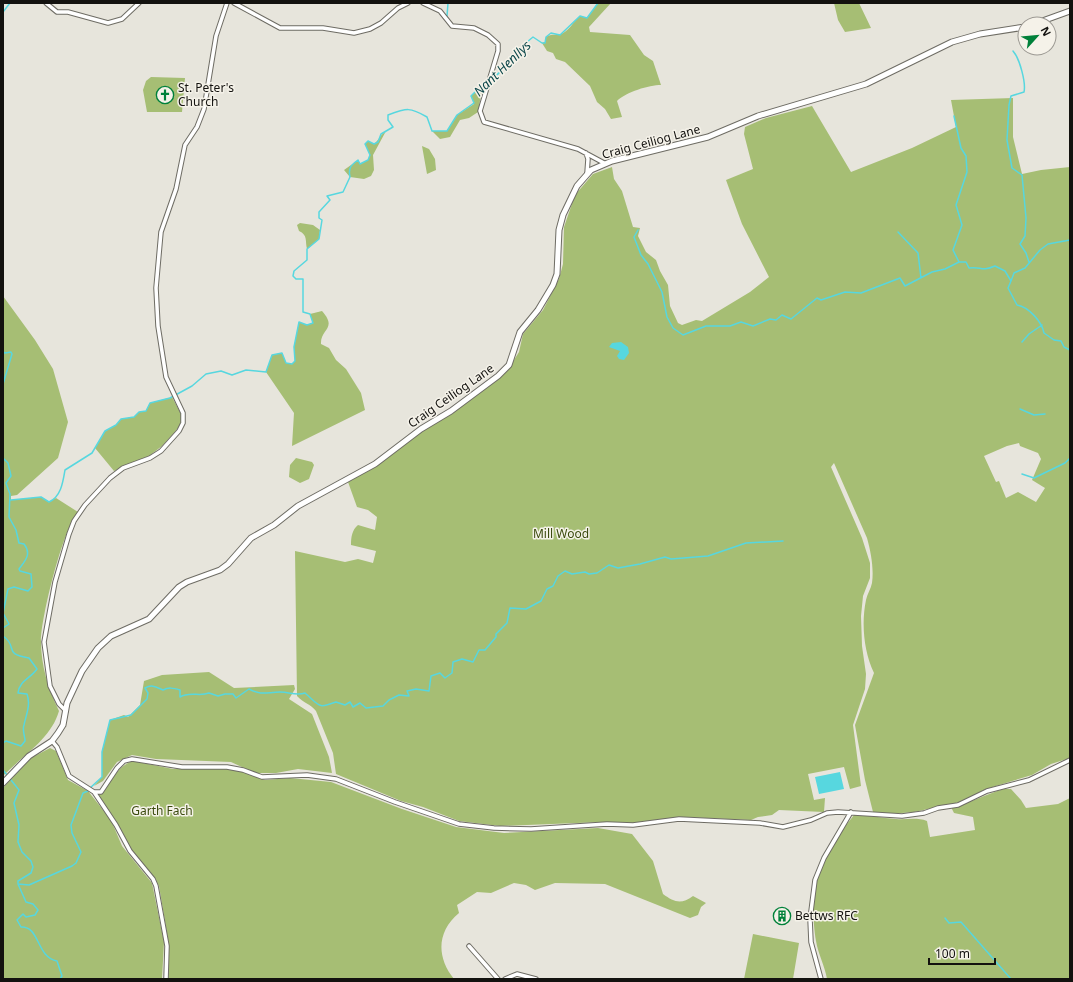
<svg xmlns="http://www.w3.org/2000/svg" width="1073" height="982" viewBox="0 0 1073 982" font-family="'Noto Sans',sans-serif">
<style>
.green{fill:#a6be74;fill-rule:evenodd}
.water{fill:#57d7df}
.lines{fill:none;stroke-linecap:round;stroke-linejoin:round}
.stream{stroke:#57d7df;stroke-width:1.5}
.street-casing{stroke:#6e6c64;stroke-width:5.5}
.secondary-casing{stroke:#6e6c64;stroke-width:7}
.street{stroke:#fff;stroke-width:3.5}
.secondary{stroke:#fff;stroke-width:5}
.labels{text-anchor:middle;stroke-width:3;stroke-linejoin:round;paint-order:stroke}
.poi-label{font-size:12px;fill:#13120f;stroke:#f5f2e9;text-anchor:start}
.street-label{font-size:12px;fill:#13120f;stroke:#f5f2e9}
.park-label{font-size:12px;fill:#3a4a0d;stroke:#f5f2e9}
.water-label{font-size:13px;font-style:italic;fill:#0c474a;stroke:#f5f2e9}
</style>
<rect width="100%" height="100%" fill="#e7e5dc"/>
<path class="green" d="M598,3h13l-22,24 1,5 40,3 14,20 9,6 8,24c-12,0 -35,7 -44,16l5,16 -11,2 -6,-10 -8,-7 -7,-16 -25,-24 -9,-3 -3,-6 -6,-2 -5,-8 3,-1 1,-5c6,-4 9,-1 15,-3 7,-2 13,-13 19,-18l7,2z
M834,3h25l12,25 -26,4 -7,-12z
M151,77l34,1 -3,34h-35l-4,-22 3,-9z
M483,84l-5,28 -9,6 -9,2 -10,17 -10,2 -8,-8h15l10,-16 17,-11 -3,-8z
M1013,98v39l9,37 19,-4 29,-3v591l-19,6 -19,11 -46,14 -26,13 -46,10 -25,2 -16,-2 -8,-32 -10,-55 19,-52c-10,-21 -13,-49 -8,-73 1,-6 5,-11 6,-17 2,-14 -1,-31 -5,-45l-33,-75 -3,4 31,71 8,25v15l-7,18 -2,20 1,30 4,28 -1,15 -12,36 8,61 -11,3 -6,-22 -36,7 6,26 11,-2 -1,14 -45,-2 -7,5 -14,2 -7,3 -68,-3 -49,7 -32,-2 -102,4 -41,-5 -36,-14 -22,-6 -65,-27 -3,-21 -17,-42c-5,-7 -13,-8 -19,-15l-2,-145 50,11 13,-3 15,4 3,-12 -25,-6c0,-8 1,-15 7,-20l17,5 2,-13 -9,-7 -11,-3 -9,-25 35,-21 39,-30 29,-17 58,-46 10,-16 4,-18 20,-24 16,-31 4,-15 1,-37 11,-32 18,-21 19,-7 2,12 8,12 11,36 7,1 -2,8 8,16 10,8 4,11 8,14 2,21 8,17 4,2 14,-5 6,1 48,-29 19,-15 -27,-53 -16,-44 27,-11 -9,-35 1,-7 21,-9 46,-12 39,66 61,-24 44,-21 -5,-27zM1019,443l1,3 18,7 3,6 -9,21 13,8 -9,14 -18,-10 -12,6 -7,-17 -3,1 -12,-26 23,-10z
M386,131l-13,24 1,15 -3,6 -7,3 -14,-2 -6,-7 14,-10 2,4 8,-4 2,-5 -5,-11 3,-3 6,3c5,-4 6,-9 12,-13z
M422,146l7,3 6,10 1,11 -9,4z
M300,223l13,2 7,5 -1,9 -12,10c-2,-8 1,-14 -8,-18l-2,-6z
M3,296l32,44 18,29 15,53 -10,36 -41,37 -6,1v4l30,-3 8,5 7,-4 22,14c-15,16 -37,106 -37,129 0,25 7,47 18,70 -8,28 -36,44 -56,65z
M322,311c16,18 -2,18 -1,33l8,4 7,12 10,9 15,24 4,17 -73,36 2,-33 -28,-41 6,-17 10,-2 4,10 6,1 3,-3 -1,-14 5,-25 8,3 6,-2 -3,-9z
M172,397l9,17v10l-7,9 -12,13 -13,10 -35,15 -19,-23 10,-17 11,-6 5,-6 13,-2 5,-5 7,-1 4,-8z
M296,458l16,4 2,3 -5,14 -9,4 -11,-6 1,-12z
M209,672l25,16 60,-3 1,4 -6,10 23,15 17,43 3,16 -34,-4 -22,4h-21l-24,-11 -75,-3 -24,-4 -15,7 -14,19 -9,5 8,-9v-25l8,-32 14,-5 4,2 12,-12 4,-24 18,-6z
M50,748l6,3 12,29 20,11 23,29 11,26 30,37 12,59 -2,37h-159v-191l28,-30z
M133,761l40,8 49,-1 20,3 23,9 25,-2 41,4 71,27 54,18 48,6 94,-5 34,6 21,27 10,33c11,8 18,11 30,2l13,7 -5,4 -3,8 -8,3 -85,-34 -50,-1 -20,7 -9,-5 -12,-2 -23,10 -14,-1 -20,13 2,8c-22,18 -23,44 -5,66h-287l2,-34 -10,-59 -5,-9 -22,-24 -15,-30 -12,-15 -7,-13c12,-5 14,-27 35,-34z
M1004,789h7l10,11 5,8 32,-4 12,-6v181h-243c-2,-13 -9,-25 -11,-38 -3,-17 -4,-44 -1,-61 4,-22 25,-47 39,-65 14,0 27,3 42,4 11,1 20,-2 31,2l3,16 45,-7 -2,-13 -19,-4 -3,-6c18,-3 35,-13 53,-18z
M753,934l46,9 -6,36h-49z"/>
<path class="water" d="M621,342l7,5 1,6 -5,7 -5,-1 -2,-3 3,-5 -11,-4 3,-4z
M840,772l4,17 -25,5 -4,-17z"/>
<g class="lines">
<path class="stream" d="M3,12l7,-9
M447,16l1,-13
M1013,51c7,8 13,32 11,41l-13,4 -2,9 -2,35 5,28 10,7 4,43 -1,18 -5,8 6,9 3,9
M490,80c18,-11 27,-31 43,-43l9,6h3l1,-6 5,-4 9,2 20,-19 7,2 11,-15
M954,116l7,32 5,8 1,16 -11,33 6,20 -9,25 6,12
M638,230l-4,7 7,18 7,9 14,28 5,25 6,11 10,7 23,-9h24l11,-4 12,4 17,-7 6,1 6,-5 9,4 26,-21 4,2 24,-8 16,1 39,-15 5,8 27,-14 13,-3 14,-7h7l3,6c12,-2 12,4 26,-2l10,5 6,10 -3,7 9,17c12,2 25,17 27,28l10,7 7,1 3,6 6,3
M898,232l20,21 3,25
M1011,281l3,-8 11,-5 15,-18 8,-6 22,-4
M1022,342l7,-8 13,-9
M3,352l2,1 6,-1 1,2 -9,30
M1020,409l14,6 11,-1
M3,458l5,5 3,13 -5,7 4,11 -1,23 7,13 3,13 5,1c8,10 1,17 -5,25l1,2 11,3 1,13 -4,4 -14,-4 -6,2 -5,24 6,11 -6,4
M1022,474l12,4 31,-15 5,-5
M11,500l30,-3 8,5c12,-5 14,-20 16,-32l27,-17 13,-22 11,-6 5,-6 13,-2 5,-5 7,-1 4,-8 20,-5 22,-12 14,-12 15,-3 11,4 14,-5 20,2 6,-17 10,-2 4,10 6,1 3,-3 -1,-14 5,-25 8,3 6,-2 -3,-9 -7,-2v-33h-7l-3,-3 1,-5 13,-11v-11l12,-10 3,-19 -3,-2v-6l11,-12 -3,-4 16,-4 7,-15c-2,-9 1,-12 8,-17l2,4 8,-4 2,-5 -5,-11 3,-3 6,3 4,-2 3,-8 12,-7 -5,-7v-5c19,-7 22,-8 39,2l5,14h15l10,-16 17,-12 -3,-7 10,-10 6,-4
M3,636c16,11 -1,18 26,22l8,11c-6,9 -18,12 -19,24l9,1c4,11 -1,21 -3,31 -2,5 1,11 1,16l-4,5 -15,-5 -3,2
M3,745v5
M3,770l16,20 -5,13 5,22 -1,17 4,10 9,9 2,6 -2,6 -13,8v3l8,18 7,2 5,6 -3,5 -9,2 -3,-3 -6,6 4,7c19,-1 15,30 36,34l5,15 -2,3
M90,788l12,-11v-25l8,-32 21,-5 16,-16 1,-6 -3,-5c7,-4 11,-1 18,2 6,-3 10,-2 17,0v7c10,-6 19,0 29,-4l9,3 7,-2h8l3,4 13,-9c13,7 18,3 31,3 10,0 16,4 25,1 15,13 12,16 31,9l9,3 5,-3 3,5 7,-4 6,5 17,-2 6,-6 10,-5 10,1 -2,-5 9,-2 13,2 2,-15 9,-3 5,5 7,-5 1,-11 9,-3 11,3 6,-12h6l11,-13v-3l11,-11 3,-15 16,1 15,-8 6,-12 6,-3 5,-10 7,-5 7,3 13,-2 4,2 8,-1 12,-8 9,3 22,-4 25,-7 6,2 37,-3 38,-13 37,-2
M18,884l11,1 43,-19 4,-3 5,-11 -9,-19 -1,-8 12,-32 5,-2
M945,918l4,5 12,-1 50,57"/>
<defs>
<path id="street" d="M46,3l11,9h11l40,11 14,-4 17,-16
M234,3l46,25h43l31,5 16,-4 11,-6 17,-15 10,-5
M423,3l17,8 12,15 22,2 14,7 10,9v7l-18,60 4,11 94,27 26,14
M586,153l2,6 -1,14
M66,711l-7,-7 -9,-18 -6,-44 11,-60 14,-48 5,-13 11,-16 25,-27 13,-10 27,-10 11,-7 18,-20 4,-8v-10l-17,-36 -8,-51 -2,-38 5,-56 15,-43 9,-44 12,-18 7,-18 12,-73 11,-33
M52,741l5,6 12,29 25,16 22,33 14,26 23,28 3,7 11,60 -1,33
M94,792h7l16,-24 7,-7 8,-2 50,8h45l16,3 19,7 45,-2 29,4 59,23 64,22 35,4 37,1 76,-5 26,1 46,-6 81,4 23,4 28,-7 16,-7 11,-1 64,4 22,-3 14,-5 20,-3 29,-14 42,-11 41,-20
M469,946l29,33
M505,979l12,-5 19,5
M821,979l-10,-37 -1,-23 5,-39 9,-22 27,-46"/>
<path id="secondary" d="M1034,24l36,-13
M3,783l26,-27 23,-15 6,-8 5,-8 4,-22 15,-32 16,-23 13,-12 38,-17 30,-32 8,-5 33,-12 8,-6 23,-26 23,-13 24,-19 77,-42 46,-35 30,-18 47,-35 11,-11 11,-33 18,-22 15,-25 4,-11 2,-44 4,-15 14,-29 14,-16 21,-9 96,-24 50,-21 108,-32 86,-42 28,-8 45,-7"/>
</defs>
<use href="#street" class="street-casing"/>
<use href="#secondary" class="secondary-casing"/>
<use href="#street" class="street"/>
<use href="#secondary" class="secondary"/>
</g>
<defs>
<symbol id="church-ring" viewBox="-11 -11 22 22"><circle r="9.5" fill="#f5f2e9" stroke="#00813a" stroke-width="1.5"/><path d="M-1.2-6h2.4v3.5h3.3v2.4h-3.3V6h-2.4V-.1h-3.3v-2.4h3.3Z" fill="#00813a"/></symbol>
<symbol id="building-ring" viewBox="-11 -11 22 22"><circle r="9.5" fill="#f5f2e9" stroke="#00813a" stroke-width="1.5"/><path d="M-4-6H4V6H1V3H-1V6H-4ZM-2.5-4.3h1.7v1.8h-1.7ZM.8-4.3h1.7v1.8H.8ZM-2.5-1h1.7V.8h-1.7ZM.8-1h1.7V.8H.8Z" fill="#00813a"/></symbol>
</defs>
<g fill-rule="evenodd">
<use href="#church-ring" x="155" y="85" width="20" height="20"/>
<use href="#building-ring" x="772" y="906" width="20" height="20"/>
</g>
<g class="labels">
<g class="poi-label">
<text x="178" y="92">St. Peter's<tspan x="178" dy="14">Church</tspan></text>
<text x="795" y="920">Bettws RFC</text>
</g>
<g class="street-label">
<text transform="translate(651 142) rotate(-15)" y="4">Craig Ceiliog Lane</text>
<text transform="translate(451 396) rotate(-35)" y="4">Craig Ceiliog Lane</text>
</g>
<g class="park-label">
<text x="561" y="538">Mill Wood</text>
<text x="162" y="815">Garth Fach</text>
</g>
<g class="water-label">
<text transform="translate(502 68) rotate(-44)" y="5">Nant Henllys</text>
</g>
</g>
<rect width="1073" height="982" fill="none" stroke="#13120f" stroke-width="8"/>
<g transform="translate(1037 36) rotate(63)"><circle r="19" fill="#f5f2e9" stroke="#9b9892"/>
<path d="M0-3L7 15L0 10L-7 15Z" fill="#00813a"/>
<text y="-6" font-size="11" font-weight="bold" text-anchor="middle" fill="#13120f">N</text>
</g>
<path d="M929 958v6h66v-6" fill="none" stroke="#13120f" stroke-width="2"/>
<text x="935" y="958" font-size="12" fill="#13120f" stroke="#f5f2e9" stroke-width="3" paint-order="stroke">100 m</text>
</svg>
